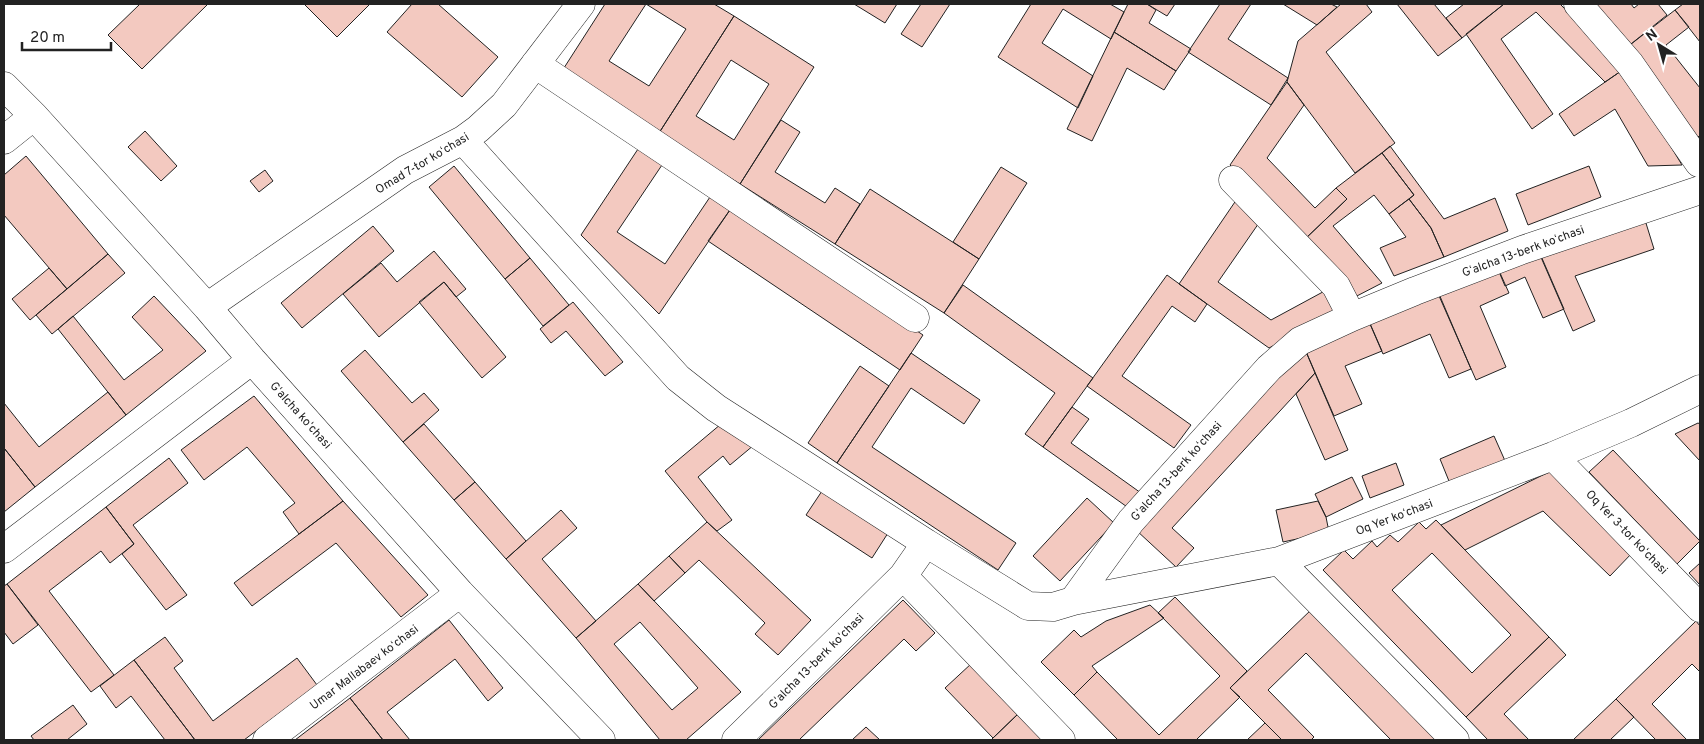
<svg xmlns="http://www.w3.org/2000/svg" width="1704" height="744" viewBox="0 0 1704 744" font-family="Overpass,sans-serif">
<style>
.building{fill:#f3c9c0;stroke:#222;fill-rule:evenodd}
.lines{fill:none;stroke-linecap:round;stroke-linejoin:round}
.minor-casing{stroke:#222;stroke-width:29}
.minor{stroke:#fff;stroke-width:28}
.labels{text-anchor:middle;stroke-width:4;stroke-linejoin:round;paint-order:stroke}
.street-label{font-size:12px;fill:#222;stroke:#fff}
</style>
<rect width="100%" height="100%" fill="#fff"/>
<path class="building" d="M140,4h68l-66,65 -34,-34z
M304,4h66l-33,33z
M412,4h26l60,53 -36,40 -75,-65z
M605,4h41l-37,57 40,25 37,-57 -40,-25h68l20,12 -75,117 -97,-62z
M854,4h43l-12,19z
M921,4h29l-28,43 -21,-13z
M1031,4h79l14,8 -13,27 -48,-30 -21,34 51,33 -15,32 -80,-51z
M1128,4h19l9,6 -7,13 42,26 -15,22 -62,-39z
M1147,4h28l-8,12z
M1220,4h31l-23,35 60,39 -17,27 -83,-53z
M1283,4h48l6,3 -20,18z
M1341,4h25l6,8 -46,40 69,91 -40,30 -68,-91 11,-41z
M1397,4h37l28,34 -24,18z
M1464,4h40l-42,34 -16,-20z
M1504,4h56l64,65 -19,13 -69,-70 -35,27 52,75 -21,15 -66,-95z
M1592,4h39l3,4 5,-4h19l9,11 -41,33z
M1683,4h17v38l-25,-32z
M1675,10l14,17 -23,18 34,43v47l-3,3 -71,-90z
M734,16l80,51 -74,117 -81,-51zM731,60l38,24 -35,56 -38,-24z
M1114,32l62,39 -12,19 -37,-22 -35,73 -25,-12z
M1624,69l58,96 -34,1 -33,-57 -41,27 -15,-22z
M1287,82l17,23 -37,53 48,50 21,-20 11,11 -43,41 -74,-75z
M781,120l19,12 -25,40 50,31 10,-15 25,16 -25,40 -95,-60z
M145,131l32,35 -16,15 -33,-34z
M640,146l24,16 -47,70 48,32 47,-70 20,13 -73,107 -78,-79z
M1390,146l54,73 51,-21 13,33 -64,26 -13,-29 -22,-29 5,-4 -32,-42z
M1382,153l32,42 -25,19 -15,-19 -41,31 49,57 -29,15 -49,-58 43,-41 -11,-11z
M26,156l82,98 -41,35 -63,-74v-40z
M454,166l76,92 -25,21 -76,-92z
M1589,166l12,31 -73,28 -12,-31z
M1001,167l26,16 -48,76 -26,-17z
M265,170l8,11 -14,11 -9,-11z
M870,189l109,70 -35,54 -109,-69z
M1239,196l22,24 -43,62 53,38 61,-33 12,21 -75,40 -90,-64z
M1409,199l22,29 13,29 -50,19 -14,-28 26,-11 -17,-23z
M732,207l191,128 -23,35 -192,-129z
M1645,220l9,29 -79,27 20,45 -22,10 -33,-76z
M373,226l21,25 -92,77 -21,-25z
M1538,249l26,60 -21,9 -18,-41 -20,9 -8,-19z
M434,251l32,38 -10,8 -12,-15 -65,55 -36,-43 38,-31 16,19z
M108,254l17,19 -73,61 -16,-19z
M530,258l39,47 -26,21 -38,-47z
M1496,264l13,29 -29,13 26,61 -30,13 -40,-91z
M49,268l18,21 -37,31 -18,-21z
M1167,275l40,29 -12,18 -23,-16 -50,70 69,49 -17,23 -87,-62z
M444,282l62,75 -24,21 -63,-76z
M963,285l130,93 -50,69 -18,-13 30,-41 -111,-80z
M1439,294l32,75 -22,9 -19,-44 -47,20 -13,-30z
M154,296l52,55 -80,64 -68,-86 15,-13 51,64 39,-30 -31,-33z
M573,302l50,60 -18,14 -39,-45 -15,12 -11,-14z
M1368,319l14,32 -37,15 17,38 -28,12 -30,-69z
M1304,347l11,26 -143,155 22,20 -18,19 -40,-37z
M365,350l47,53 12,-10 15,17 -36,32 -62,-71z
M911,353l69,47 -16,24 -53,-36 -39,59 144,96 -18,27 -161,-107z
M860,366l29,20 -52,77 -29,-20z
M1315,373l33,77 -23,10 -29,-66z
M108,392l18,23 -91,72 -31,-39v-45l35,44z
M254,396l89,105 -44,33 -16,-22 12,-9 -48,-56 -43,33 -23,-30z
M1072,407l17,12 -18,24 70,50 -11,16 -87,-62z
M1698,423l2,1v37l-25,-27z
M424,424l51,58 -21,18 -51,-58z
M721,424l33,21 -24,20 -7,-9 -25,21 34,43 -15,11 -10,-9 -42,-51z
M1494,436l12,27 -55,23 -11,-27z
M4,448l31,39 -31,25z
M1613,450l87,91 -23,23 -88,-92z
M169,458l19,25 -55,42 54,70 -21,15 -44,-56 12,-10 -28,-37z
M1396,463l8,22 -34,13 -8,-22z
M1551,471l82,81 -23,24 -67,-65 -78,39 -24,-25z
M1352,477l11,22 -37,18 -11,-23z
M475,482l51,59 -20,18 -52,-59z
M822,491l66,42 -16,25 -66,-43z
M1087,498l27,25 -54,58 -27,-25z
M343,501l85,94 -27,22 -65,-74 -84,63 -18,-23z
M1318,501l8,16 3,15 -46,10 -7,-32z
M106,507l28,37 -24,19 -9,-12 -52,40 65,84 -23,17 -84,-108z
M561,510l16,18 -35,31 54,62 -20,17 -70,-79z
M1436,520l113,117 -83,80 -143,-147 21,-20 9,9 19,-18 5,6 13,-12 8,7 21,-20 7,7zM1432,553l79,82 -39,38 -80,-83z
M707,522l104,98 -33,35 -23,-21 10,-11 -66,-63 -14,13 -16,-17z
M669,556l16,17 -31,28 -16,-17z
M1700,563v22l-11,-12z
M7,584l31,41 -25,19 -9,-12v-46z
M638,584l103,108 -55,48h-26l-84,-102zM640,622l58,66 -26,22 -58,-66z
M1175,597l72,74 -17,17 10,9 -44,43h-78l-44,-45 23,-23 62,63 61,-59 -62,-63z
M903,600l32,33 -19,18 -12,-12 -105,101h-41z
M1150,605l14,13 -72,48 5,6 -23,23 -33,-33 33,-32 7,7 25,-16z
M1313,608l123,132h-45l-85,-87 -38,37 46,47 -3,3h-29l-52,-52z
M449,620l54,68 -15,13 -33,-42 -68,53 23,28h-27l-33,-42z
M1696,621l4,5v46l-8,-8 -40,40 35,36h-31l-40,-41z
M165,637l18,24 -9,7 39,53 84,-63 20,27 -73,55h-49l-61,-80z
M1549,637l17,18 -62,59 25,26h-41l-22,-23z
M134,660l61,80h-30l-34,-44 -15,12 -16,-22z
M972,663l47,50 -26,25 -48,-50z
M350,698l33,42h-88z
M1616,699l18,18 -24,23h-37z
M73,705l14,19 -20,16h-33l-3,-4z
M1019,713l27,27h-55l2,-2z
M1265,723l17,17h-35z
M866,727l14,13h-28z"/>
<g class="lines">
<defs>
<path id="minor" d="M1578,4l52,60 69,99
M535,64l380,254
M4,86l30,30 173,191 45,53 208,233 141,147
M4,140l30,-24
M463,140l215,238 38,30 210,135
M1233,180l103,106 16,31
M207,307l198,-137 58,-30 15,-11 26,-24 77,-101
M1553,456l147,152
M4,549l248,-189
M1279,561l176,179
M903,576l158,164
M1073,601l206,-40 274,-105 78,-33 69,-34
M267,740l193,-147
M736,740l167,-164 23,-33 102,63 25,1 20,-6 58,-80 138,-153 31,-27 52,-24 63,-26 107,-41 178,-60"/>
</defs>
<use href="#minor" class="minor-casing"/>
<use href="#minor" class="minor"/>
</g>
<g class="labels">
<g class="street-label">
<text transform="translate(422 163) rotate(-31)" y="4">Omad 7-tor koʻchasi</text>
<text transform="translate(1523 251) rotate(-20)" y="4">Gʻalcha 13-berk koʻchasi</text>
<text transform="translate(301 415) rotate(48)" y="4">Gʻalcha koʻchasi</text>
<text transform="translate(1176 471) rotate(-48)" y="4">Gʻalcha 13-berk koʻchasi</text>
<text transform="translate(1394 517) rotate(-21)" y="4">Oq Yer koʻchasi</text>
<text transform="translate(1627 532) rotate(46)" y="4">Oq Yer 3-tor koʻchasi</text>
<text transform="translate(816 661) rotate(-45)" y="4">Gʻalcha 13-berk koʻchasi</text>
<text transform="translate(364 667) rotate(-37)" y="4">Umar Mallabaev koʻchasi</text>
</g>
</g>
<rect width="1704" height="744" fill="none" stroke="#222222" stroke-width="10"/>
<g transform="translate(1659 45) rotate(323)" stroke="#ffffff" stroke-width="4" paint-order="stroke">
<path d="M0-4L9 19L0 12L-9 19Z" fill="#222222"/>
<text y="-8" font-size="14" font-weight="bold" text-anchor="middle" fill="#222222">N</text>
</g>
<path d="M22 42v8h89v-8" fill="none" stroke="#222222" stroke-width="2.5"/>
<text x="30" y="42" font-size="15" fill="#222222" stroke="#ffffff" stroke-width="4" paint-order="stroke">20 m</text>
</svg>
